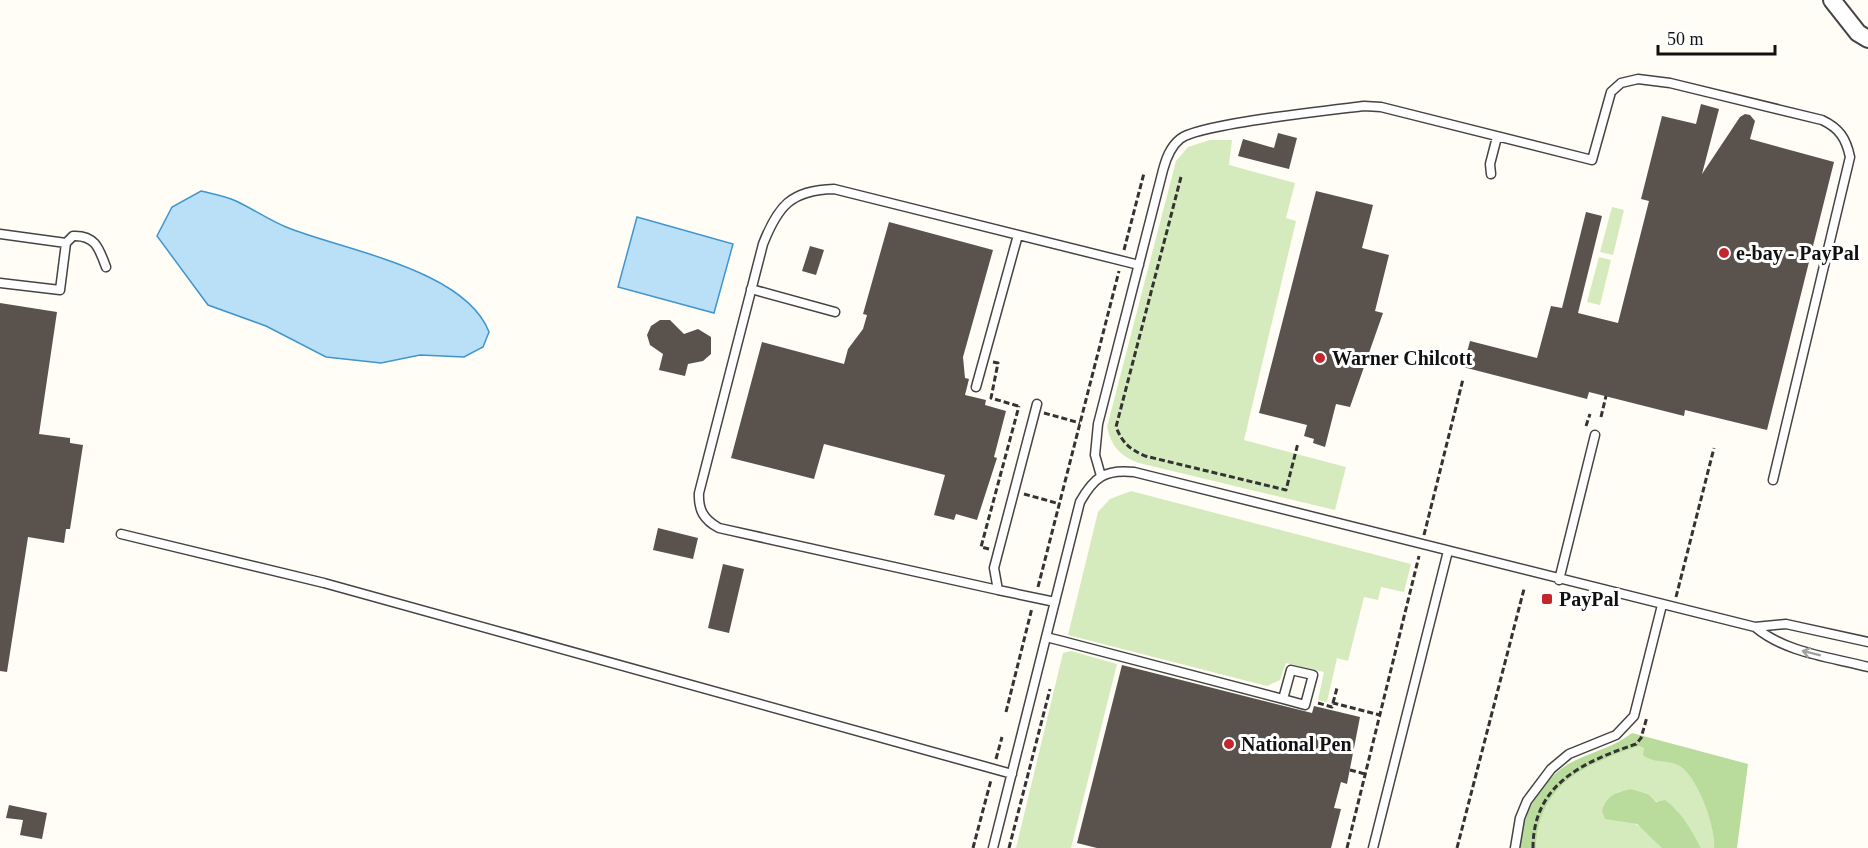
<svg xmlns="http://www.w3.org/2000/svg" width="1868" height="848" viewBox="0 0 1868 848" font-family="'Times New Roman',serif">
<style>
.green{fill:#d5ebbd}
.forest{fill:#b9dc9c}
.water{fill:#b9e0f7;stroke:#3f96cf;stroke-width:1.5}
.building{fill:#5a524d}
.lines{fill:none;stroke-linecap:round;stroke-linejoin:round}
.service-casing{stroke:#444;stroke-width:11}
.minor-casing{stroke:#444;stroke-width:20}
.path{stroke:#333;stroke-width:3;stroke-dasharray:6 3;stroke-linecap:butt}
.service{stroke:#fff;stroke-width:8}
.minor{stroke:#fff;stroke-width:16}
.oneway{stroke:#a0a0a0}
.poi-dot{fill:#c4262e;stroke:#fff;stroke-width:2}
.labels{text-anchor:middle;stroke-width:6;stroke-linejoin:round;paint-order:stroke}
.poi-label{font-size:20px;font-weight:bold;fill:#111;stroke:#fff;text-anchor:start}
</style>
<rect width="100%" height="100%" fill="#fffdf5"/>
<path class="green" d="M1210,140h22l-3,25 66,18 -9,35 10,3 -52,219 102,27 -11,43 -196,-47c-18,-6 -28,-17 -32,-36l69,-266 12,-14z
M1612,207l12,3 -11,45 -13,-3z
M1599,257l12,3 -11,45 -13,-3z
M1131,491l280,73 -7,28 -23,-5 -3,13 -14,-3 -16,64 -11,-3 -10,44 -9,-2 6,-28 -38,-9 -6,17 -13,6 -199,-51 30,-123 12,-13z
M1071,651l46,13 -46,184h-55l47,-195z
M1639,746c10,4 35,15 42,21 18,14 35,59 33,81h-13l-25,-39 -23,-9 -5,-6 -17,-5 -13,3 -14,13c20,15 44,21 58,43h-126c3,-65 49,-83 103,-102z"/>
<path class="forest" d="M1632,733l116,31 -11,84h-23c2,-21 -17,-73 -36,-83 -13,-6 -23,-1 -35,-10l1,-7 -5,-2c-54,19 -100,37 -103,102h-16c1,-34 23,-72 54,-87 20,-10 40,-14 58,-28z
M1631,789l17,5 8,8 9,-2c17,12 26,30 36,48h-39l-25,-24 -32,-5 -3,-8c4,-15 14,-19 29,-22z"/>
<path class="water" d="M201,191c12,3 24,5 35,10 17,8 33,19 50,26 56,23 179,42 203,105l-6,15 -19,10 -44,-2 -39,8 -55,-6 -60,-31 -58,-21 -51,-69 15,-29z
M637,217l96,27 -19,69 -96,-26z"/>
<path class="building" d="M1701,104l18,5 -17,65 38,-57 5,-3 5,1 5,6 -5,18 84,23 -67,268 -82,-20 -1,6 -95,-24 -2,7 -124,-32 7,-26 67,17 14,-52 11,2 24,-96 16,4 -24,97 40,10 31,-122 -8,-2 21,-83 34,8z
M1278,133l19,5 -8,31 -51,-13 5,-17 31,9z
M1316,191l57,14 -11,43 27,7 -14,56 8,2 -33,94 -14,-3 -11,43 -12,-4 1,-4 -10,-3 3,-11 -48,-12z
M889,222l104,28 -30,107 2,21 4,1 -4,16 21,5 -1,5 21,6 -12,46 3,1 -20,62 -21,-6 -2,6 -20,-5 11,-40 -121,-31 -10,35 -83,-21 31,-116 82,22 4,-15 15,-20 4,-14 -4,-1z
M810,246l14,4 -8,25 -14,-4z
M0,303l57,9 -18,122 31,4v5l13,2 -13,84h-4l-2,14 -36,-6 -21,135 -7,-1z
M660,320h10l14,14 14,-5 13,8v17l-8,7 -15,3 -3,12 -26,-6 4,-16 -13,-9 -3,-10 4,-9z
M658,528l40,10 -5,21 -40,-9z
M723,564l21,5 -15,64 -21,-5z
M1122,665l190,48 2,-7 46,11 -13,67 -6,-2 -7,26 7,1 -10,39h-234l-20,-5z
M9,805l38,8 -5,26 -22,-4 3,-15 -17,-2z"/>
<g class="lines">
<defs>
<path id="service" d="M1491,174l-1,-10 7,-27
M0,234l66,9
M0,283l60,7 6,-47 7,-7c22,-1 26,12 33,31
M751,289l84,23
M976,387l42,-152
M1037,404l-43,164 4,22 57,12
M1101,476l-6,-21 3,-31 65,-254c3,-11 7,-23 17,-31 18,-15 152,-29 184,-33l17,1 211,53 19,-68 10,-9 17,-4 32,4 152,37c17,8 24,18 28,37l-77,323
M121,534l203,49 688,191
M1559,580l36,-145
M998,590l-279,-62c-15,-8 -21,-18 -20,-35l64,-249c15,-38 28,-54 71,-55l305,76
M1755,627c31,26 75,30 113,40
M1046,637l16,4 221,58 22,6 8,-30 -22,-5 -8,29
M993,848l87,-346c14,-25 25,-33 54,-30l621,155 31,-3 82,18
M1373,848l75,-297
M1515,848l5,-30 7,-17 24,-32 18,-15 47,-19 18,-19 28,-111"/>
<path id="minor" d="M1832,0l26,33 10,6"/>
</defs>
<use href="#service" class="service-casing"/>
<use href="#minor" class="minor-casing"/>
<path class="path" d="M1181,177l-65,250c7,17 14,22 29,29l141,34 12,-47
M1124,250l20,-77
M993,362l5,1 -7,35 27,8
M1044,413l36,10
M1601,417l5,-21
M1586,426l4,-12
M1024,494l36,10
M1424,535l39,-156
M989,549l-8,-2 38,-141
M1038,587l81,-316
M1676,597l38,-149
M1318,703l14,4 1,-4 47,12
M1333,703l4,-15
M1006,712l26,-104
M996,759l6,-22
M1350,770l15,4
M973,848l18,-68
M1009,848l41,-159
M1347,848l72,-292
M1457,848l67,-259
M1533,848c0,-64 50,-86 103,-104l5,-6 6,-21"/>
<use href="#service" class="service"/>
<use href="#minor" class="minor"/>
</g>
<defs><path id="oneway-shaft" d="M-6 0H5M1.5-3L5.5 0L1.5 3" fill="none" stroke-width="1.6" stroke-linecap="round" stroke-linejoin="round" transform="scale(1.5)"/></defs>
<use class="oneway" href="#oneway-shaft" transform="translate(1811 653) rotate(-166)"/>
<g class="poi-dot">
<circle cx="1724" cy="253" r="6"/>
<circle cx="1320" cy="358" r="6"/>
<rect x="1541" y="593" width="12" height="12" rx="3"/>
<circle cx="1229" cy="744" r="6"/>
</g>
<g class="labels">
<g class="poi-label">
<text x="1736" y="260">e-bay - PayPal</text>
<text x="1332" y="365">Warner Chilcott</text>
<text x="1559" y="606">PayPal</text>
<text x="1241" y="751">National Pen</text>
</g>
</g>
<path d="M1658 45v9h117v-9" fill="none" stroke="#111111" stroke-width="3"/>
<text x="1667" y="45" font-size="18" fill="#111111" stroke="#ffffff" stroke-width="4.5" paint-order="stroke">50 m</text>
</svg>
